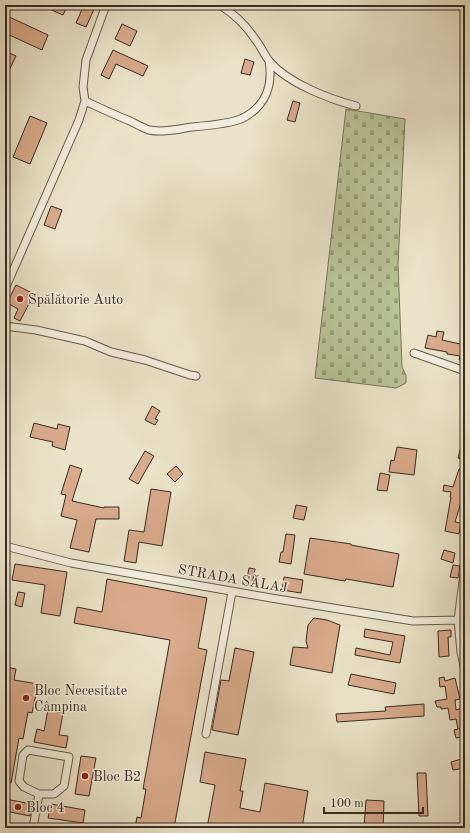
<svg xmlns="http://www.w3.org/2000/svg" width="470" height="833" viewBox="0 0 470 833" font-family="'Old Standard TT',serif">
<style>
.cemetery{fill:url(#cemetery-stones);stroke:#78765c}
.building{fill:#d9aa8b;stroke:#382a22}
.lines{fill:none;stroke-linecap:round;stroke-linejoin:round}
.minor-casing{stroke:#64584c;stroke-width:9}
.minor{stroke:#f1eddc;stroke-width:7}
.poi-dot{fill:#8f2418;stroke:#f1eddc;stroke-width:1.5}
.labels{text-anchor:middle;stroke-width:3;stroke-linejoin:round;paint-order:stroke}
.poi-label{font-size:14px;fill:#382a22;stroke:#f1eddc;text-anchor:start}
.street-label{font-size:14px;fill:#382a22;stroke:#f1eddc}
</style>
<defs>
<pattern id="cemetery-stones" width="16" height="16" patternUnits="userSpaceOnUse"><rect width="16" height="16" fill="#b8c396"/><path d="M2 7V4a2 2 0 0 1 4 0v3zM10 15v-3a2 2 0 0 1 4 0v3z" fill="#979f7a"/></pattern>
</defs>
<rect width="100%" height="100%" fill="#eae3c9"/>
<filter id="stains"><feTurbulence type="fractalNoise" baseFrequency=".005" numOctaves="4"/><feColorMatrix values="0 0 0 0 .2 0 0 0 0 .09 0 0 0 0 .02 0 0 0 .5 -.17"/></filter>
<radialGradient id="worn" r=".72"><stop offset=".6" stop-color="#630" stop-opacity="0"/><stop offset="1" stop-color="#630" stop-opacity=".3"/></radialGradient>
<path class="cemetery" d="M346,109l59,10 -7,145 4,103 4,8v8l-10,5 -81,-10z"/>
<path class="building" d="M40,5h28l-5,10z
M84,5h12l-10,22 -10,-4z
M5,15l43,20 -6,15 -37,-17z
M122,24l15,7 -7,15 -15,-7z
M113,50l35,16 -5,10 -27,-12 -7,15 -8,-4z
M5,51l11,5 -11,23z
M245,59l9,3 -4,13 -9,-2z
M293,101l7,2 -5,19 -8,-2z
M30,116l17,7 -17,41 -17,-7z
M51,206l11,4 -7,19 -11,-4z
M16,285l18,9 -14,27 -6,-3 4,-9 -11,-6z
M437,331l7,1 -2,8 23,5v15h-6l1,-4 -13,-2v-2l-22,-4 3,-13 8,2z
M152,406l8,5 -5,8 3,1 -3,5 -10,-5z
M34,423l23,6 1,-5 12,3 -5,23 -13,-4 1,-4 -23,-5z
M463,438h2v22l-7,-2z
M397,447l20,3 -3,25 -25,-3 2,-12 3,1z
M145,451l9,5 -16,28 -9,-5z
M70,465l12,4 -10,32 32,7v-1h15v12h-23l-7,33 -19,-4 7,-28 -16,-4 5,-21 -5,-1z
M176,466l7,8 -8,8 -8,-8z
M459,469l6,2 -2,25 -8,26 6,1 -2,11 -14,-3 6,-34h-1l1,-5 -8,-1 1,-6 9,2z
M380,473l10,2 -3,16 -10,-1z
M151,489l20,3 -9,54 -23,-4 -3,21 -12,-2 5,-31 15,2z
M296,505l11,2 -3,13 -11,-2z
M286,534l9,1 -4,29 -12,-2 2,-10h2z
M310,538l41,6v1l48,9 -6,33 -47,-8 -1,2 -41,-7z
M444,550l11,3 -2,10 -12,-4z
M15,564l52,8 -7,44 -19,-3 4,-28 -33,-5z
M453,565l7,1 -2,12 -8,-1z
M249,568l6,1 -3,16 -6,-1z
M284,577l19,3 -2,13 -19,-3z
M107,579l100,19 -9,50 9,2 -33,178h-39l2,-11 4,1 5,-29h-3l27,-149 -96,-17 3,-16 25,5z
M18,592l7,1 -3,14 -7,-2z
M314,618l13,2 13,5 -8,48 -42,-8 3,-18 15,1 -2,-7 2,-16z
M365,629l40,7 -5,27 -45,-8 1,-7 34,7 3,-13 -29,-5z
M451,630v7h-3l1,19 -10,1 -1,-26z
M235,648l19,4 -16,83 -26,-5 9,-50 8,1z
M6,667l10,2 -2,11 24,4 -6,29 -4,-1 -5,27 -4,-1 -8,45 -6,-1v-64l2,-12 -2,-1v-31z
M351,674l45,9 -2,11 -46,-9z
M444,677l1,4 10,-3 5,21 -5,1 1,10 6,-2 3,13v7l-6,1h2l2,8 -7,1 -2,-8 4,-1 -2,-10 -6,1 -2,-12 -7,1v-2h-4l-2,-6 12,-2 -2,-13 -5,1 -1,-9z
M424,704v12l-87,6 -1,-8 50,-3 -1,-4z
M48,710l15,3 -4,22 9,1 -2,12 -32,-6 3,-13 7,2z
M205,752l41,7 -6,32h3l-3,17 20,4 5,-29 43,8 -6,37h-95l8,-43 -15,-3z
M81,756l15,2 -7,38 -14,-2z
M465,758v10l-12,2 -2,-8z
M417,773h9l2,43h-9z
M5,799l27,5 -2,12 -25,-5z
M366,800l18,1 -1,27h-19z
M51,804l34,6 -2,13 -35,-5z"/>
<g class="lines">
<defs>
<path id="minor" d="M220,5c14,9 26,20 35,34 6,7 9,16 15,23 18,21 59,37 86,44
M85,101c15,7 30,14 45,20 6,3 13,7 19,9 14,3 29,-1 43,-3 12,-1 41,-4 51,-9 23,-12 30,-33 26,-57
M5,289l74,-169 6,-19 -2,-14 3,-27 20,-55
M5,326l31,4 49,11 26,11 34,8 45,15 6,1
M414,353l51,18
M5,546l66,17 200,35 142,23 45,-1
M465,566l-7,54 3,32 4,18
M206,734l26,-142
M33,828l6,-34h15l10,-8 5,-29 -41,-7 -5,5 -4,26 5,6 15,7"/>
</defs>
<use href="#minor" class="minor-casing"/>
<use href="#minor" class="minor"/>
</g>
<g class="poi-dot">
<circle cx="20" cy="299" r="4"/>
<circle cx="26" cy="698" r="4"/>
<circle cx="85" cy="776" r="4"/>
<circle cx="18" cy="807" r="4"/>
</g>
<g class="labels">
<g class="poi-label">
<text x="28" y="304">Spălătorie Auto</text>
<text x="34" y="695">Bloc Necesitate<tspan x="34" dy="16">Câmpina</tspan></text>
<text x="93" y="781">Bloc B2</text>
<text x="26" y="812">Bloc 4</text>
</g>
<g class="street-label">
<text transform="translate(233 578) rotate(10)" y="5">STRADA SĂLAJ</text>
</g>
</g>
<rect width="470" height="833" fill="none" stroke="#eae3c9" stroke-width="20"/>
<rect x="6" y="6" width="458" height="821" fill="none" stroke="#382a22" stroke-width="2"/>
<rect x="10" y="10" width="450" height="813" fill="none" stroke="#382a22"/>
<path d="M324 807v6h99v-6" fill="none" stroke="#382a22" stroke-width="2"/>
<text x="330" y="807" font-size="12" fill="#382a22" stroke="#f1eddc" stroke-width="3" paint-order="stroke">100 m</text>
<rect width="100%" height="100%" filter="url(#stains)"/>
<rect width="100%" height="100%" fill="url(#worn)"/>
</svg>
